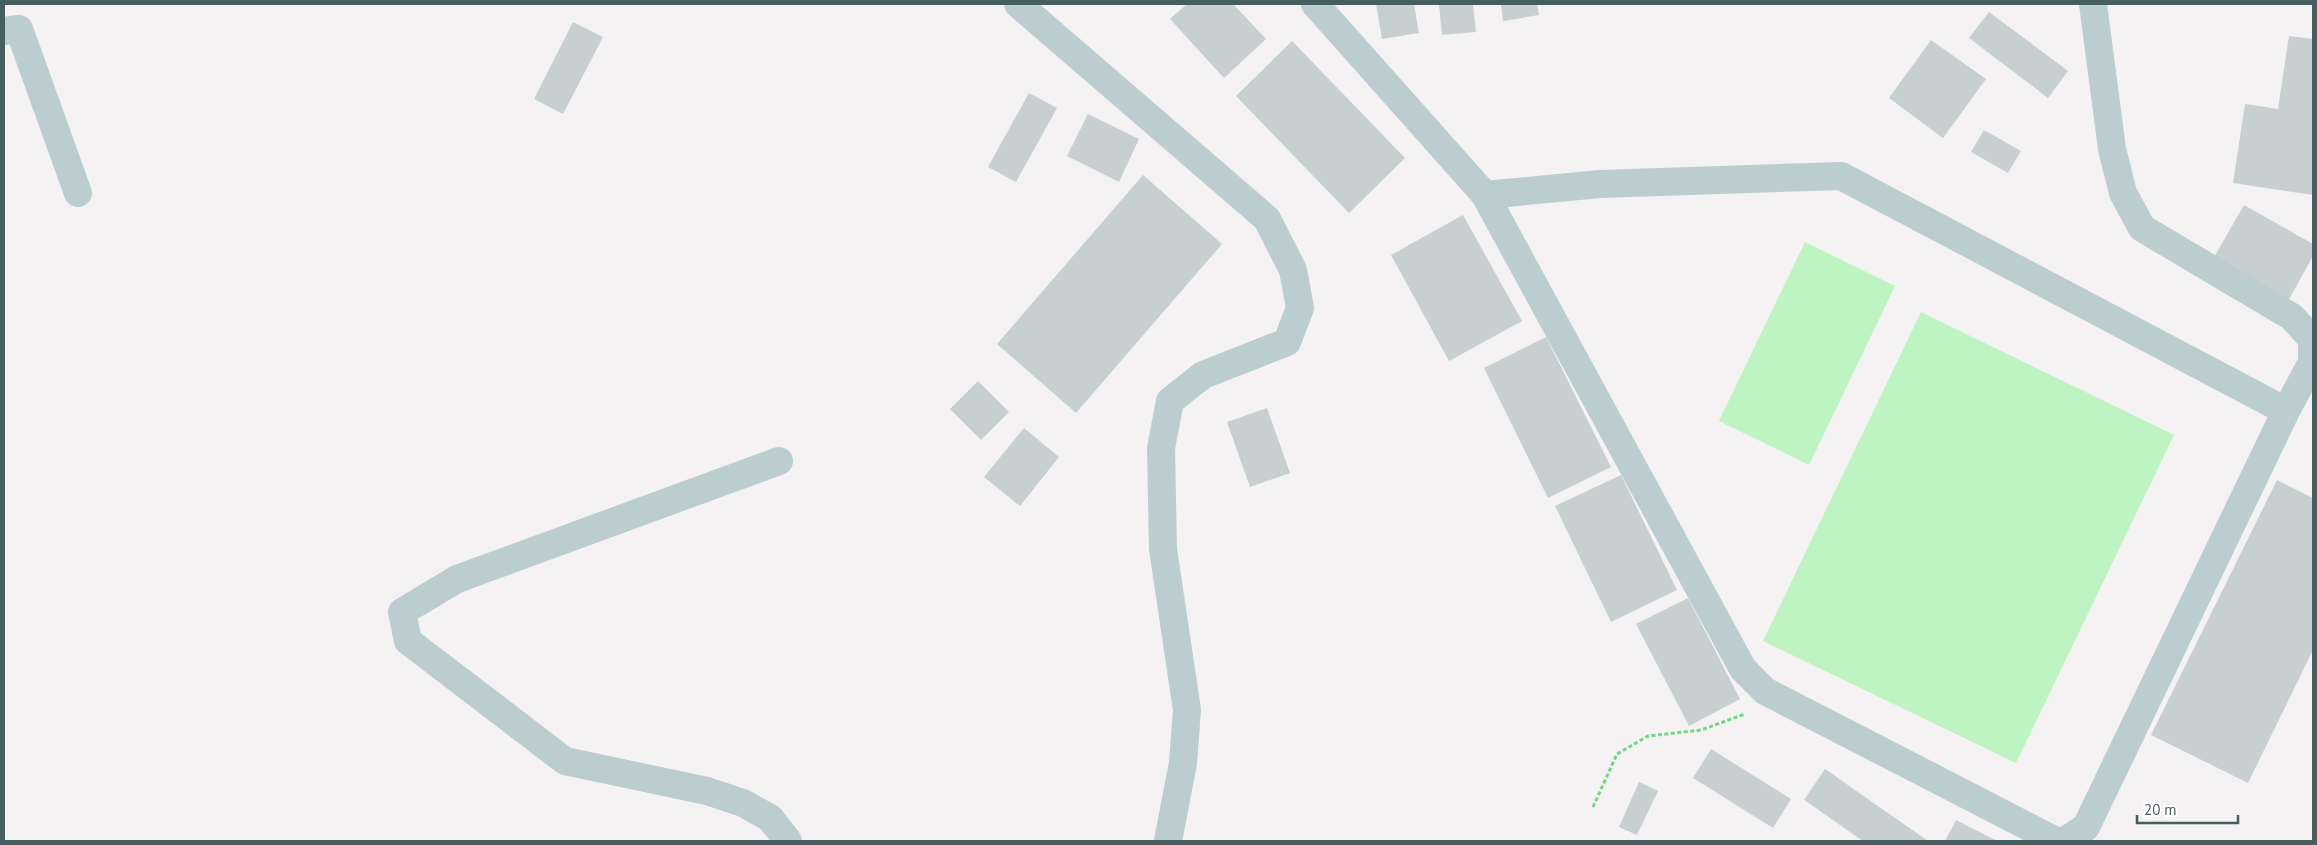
<svg xmlns="http://www.w3.org/2000/svg" width="2317" height="845" viewBox="0 0 2317 845" font-family="'PT Sans',sans-serif">
<style>
.green{fill:#bdf4c1}
.building{fill:#c8cfd1}
.lines{fill:none;stroke-linecap:round;stroke-linejoin:round}
.path{stroke:#72d683;stroke-width:3;stroke-dasharray:4 2.5;stroke-linecap:butt}
.minor{stroke:#bbcdcf;stroke-width:28}
</style>
<rect width="100%" height="100%" fill="#f4f2f2"/>
<path class="green" d="M1805,242l90,44 -86,179 -90,-44z
M1921,312l253,123 -158,328 -253,-122z"/>
<path class="building" d="M1187,4h46l33,35 -42,39 -54,-59z
M1376,4h38l5,29 -37,6z
M1439,4h34l3,28 -34,3z
M1501,4h36l2,11 -36,6z
M1989,12l79,59 -20,27 -79,-60z
M573,22l30,15 -40,77 -29,-15z
M2289,36l24,3v156l-80,-12 12,-79 33,5z
M1931,40l55,39 -43,59 -54,-40z
M1292,41l113,117 -56,55 -113,-117z
M1029,93l28,15 -41,74 -28,-15z
M1088,114l51,25 -20,43 -52,-26z
M1984,130l37,21 -13,22 -37,-21z
M1143,175l79,69 -146,169 -79,-69z
M2244,205l69,39v12l-25,45 -75,-42z
M1463,215l59,106 -73,40 -58,-106z
M1546,337l65,130 -63,31 -64,-130z
M978,381l31,31 -28,28 -31,-31z
M1267,408l23,65 -40,14 -23,-65z
M1024,428l35,29 -39,49 -36,-29z
M1621,475l56,115 -66,32 -56,-116z
M2277,480l36,18v152l-65,133 -97,-48z
M1688,598l52,101 -51,27 -53,-102z
M1711,749l80,50 -18,29 -80,-50z
M1825,769l103,72h-65l-59,-41z
M1639,782l19,9 -21,44 -18,-8z
M1956,820l41,21h-52z"/>
<g class="lines">
<path class="path" d="M1593,807l24,-53 31,-18 53,-6 44,-16"/>
<path class="minor" d="M1018,4l249,215 26,51 7,38 -13,34 -84,33 -33,26 -9,47 2,101 24,161 -4,53 -15,78
M1315,4l170,191 258,474 22,22 291,150
M4,31l15,-2 59,164
M1485,195l115,-11 241,-8 445,235
M779,461l-322,118 -55,33 6,29 157,120 142,30 36,12 27,15 18,23
M2065,841l21,-14 200,-416 26,-49v-23l-20,-22 -150,-89 -19,-35 -11,-44 -19,-145"/>
</g>
<rect width="2317" height="845" fill="none" stroke="#475e61" stroke-width="10"/>
<path d="M2137 815v8h101v-8" fill="none" stroke="#475e61" stroke-width="2.5"/>
<text x="2144" y="815" font-size="15" fill="#475e61" stroke="#ffffff" stroke-width="4" paint-order="stroke">20 m</text>
</svg>
